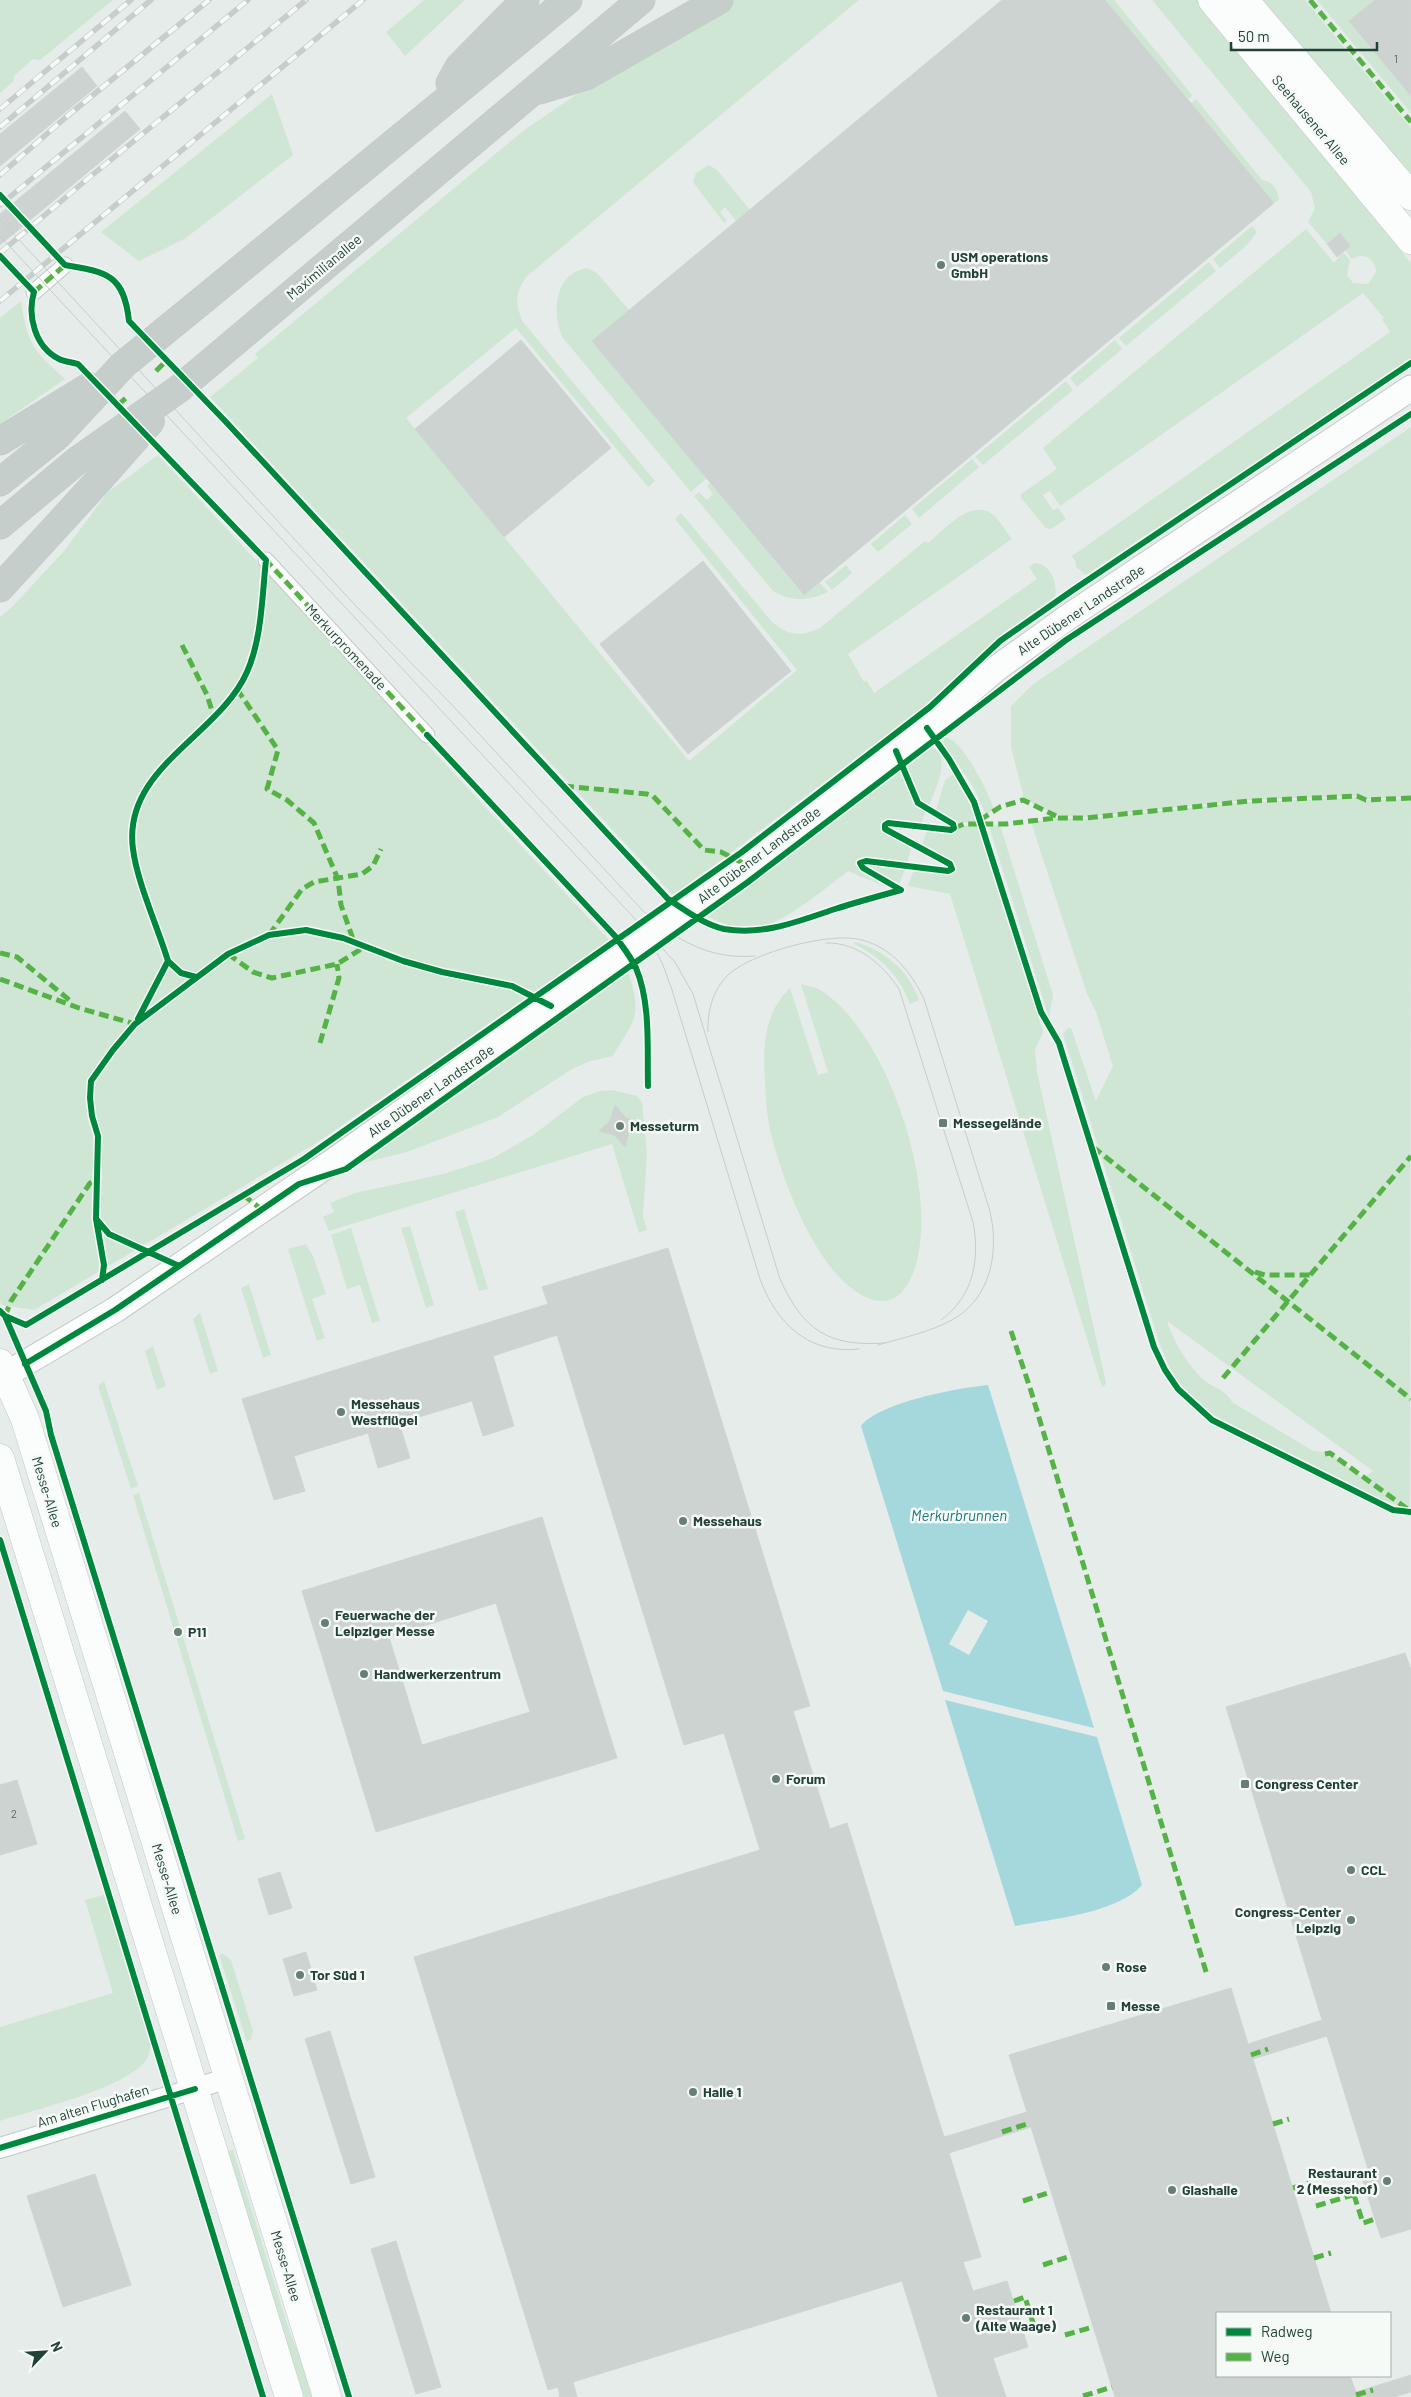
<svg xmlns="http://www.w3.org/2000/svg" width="1411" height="2397" viewBox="0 0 1411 2397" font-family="Barlow,sans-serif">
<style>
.green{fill:#cfe6d5;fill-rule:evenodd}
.water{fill:#a5d8dc;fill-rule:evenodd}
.building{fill:#cdd3d0;stroke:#cfd5d2;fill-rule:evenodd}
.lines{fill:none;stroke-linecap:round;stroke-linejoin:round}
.pedestrian-casing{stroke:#c3c9c6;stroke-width:17}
.minor-casing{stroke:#c3c9c6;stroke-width:22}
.tertiary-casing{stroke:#c3c9c6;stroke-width:27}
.secondary-casing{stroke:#c2cac6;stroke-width:29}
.trunk-casing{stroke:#c2cbc7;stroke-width:29}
.pedestrian{stroke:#fbfcfc;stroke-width:15}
.minor{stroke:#fbfcfc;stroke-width:20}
.tertiary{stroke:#fbfcfc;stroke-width:25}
.secondary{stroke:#fbfcfc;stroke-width:28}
.trunk{stroke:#c5ceca;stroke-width:28}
.tram{stroke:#c7cdca;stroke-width:1}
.rail-casing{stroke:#c7cdca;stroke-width:5.5}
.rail{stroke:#f5faf7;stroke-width:4;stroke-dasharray:11;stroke-linecap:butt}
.tertiary-bridge-casing{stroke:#c3c9c6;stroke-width:27;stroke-linecap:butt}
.trunk-bridge-casing{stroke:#c2cbc7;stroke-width:29;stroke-linecap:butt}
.tertiary-bridge{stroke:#fbfcfc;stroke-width:25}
.trunk-bridge{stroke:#c5ceca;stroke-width:28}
.quiet{stroke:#55b346;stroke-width:5;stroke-dasharray:10 5;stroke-linecap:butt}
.cycleway-casing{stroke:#f5faf7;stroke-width:9}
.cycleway{stroke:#00873e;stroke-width:6}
.poi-dot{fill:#677e75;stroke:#f5faf7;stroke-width:2}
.labels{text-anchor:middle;stroke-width:5;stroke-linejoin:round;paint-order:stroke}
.number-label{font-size:11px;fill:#4e675e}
.street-label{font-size:14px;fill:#224237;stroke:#f5faf7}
.poi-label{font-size:14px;font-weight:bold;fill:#224237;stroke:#f5faf7;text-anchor:start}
.water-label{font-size:15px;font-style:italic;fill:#187782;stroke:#f5faf7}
</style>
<rect width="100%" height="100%" fill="#e6ece9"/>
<path class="green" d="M0,0h113l-73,60 -7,-1 -19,17v5l-14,12z
M424,0h41l-60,56 -19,-24z
M725,0h134l-333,277c-11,16 -11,28 -3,45l132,159 -7,6 -132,-159 -110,90 283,343 108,-91 -122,-151 6,-6 91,109c17,14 29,15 48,6l105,-87 3,2c15,-12 42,-45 64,-29 8,6 14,18 20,25l-164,115 16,28 2,-2 8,13 163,-114 -8,-12 6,-4c16,1 23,21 20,34l-57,40 -60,59 -214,162 -51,37 -463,-498 48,-39 -3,-4 268,-223 57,-39z
M1105,0h9l79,96 -5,3z
M1152,0h45l97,115 67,87 50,61v96l-325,216 -10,-8v-4l-4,-7 318,-224 -8,-13 2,-1 -21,-25 -303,213 -10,-15 -7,4 10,15 5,-2 8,11 -15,10 -5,-1 -25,-30v-4l36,-25 -14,-21 263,-219 28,34 9,-11 7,8 -3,15 6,8 15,1 8,-12c-1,-14 -12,-20 -24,-13l-7,-9 5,-4 -10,-13 -13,11 -19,-22 7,-14 -4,-16z
M1261,0h44l106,128v50z
M1317,0h58l-26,21 62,75v17z
M272,94l21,61 -107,83 -47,23 -38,-29z
M1196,99l66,81c11,2 16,9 17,20l-5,3 -83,-100z
M709,165l8,5 33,40 -14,11 -11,-14 -5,5 7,9 -3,2 -31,-41 3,-9z
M1252,226l5,6 -10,13 -27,23 -7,-9z
M1209,262l7,9 -90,75 -7,-8z
M587,268l10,5 32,37 -36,31 114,137 -16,14 -128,-154c-12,-24 -9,-65 24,-70z
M21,301c6,43 13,50 44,78l-65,45v-106z
M1115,340l7,9 -45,38 -7,-9z
M1066,381l7,9 -90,75 -8,-8z
M1411,427v370l-45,2 -10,-3 -110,4 -161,17c-27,0 -38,-5 -61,-19l-13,-51v-41l21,-21z
M158,455l451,485 -291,202 -284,168 -32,-5 -2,-3v-685l12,-10 52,-56 44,-59z
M972,459l7,8 -60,51 -7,-9z
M710,483l93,112 16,-13 9,10c-20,9 -36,10 -55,-1l-79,-95 5,-4 8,8 6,-6 -6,-8z
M905,515l7,9 -34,28 -7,-8z
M846,565l6,8 -20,17 -7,-8z
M944,737c19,1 44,56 50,72l-8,6 -11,-25 -31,-47z
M932,748c21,8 2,44 -3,58l-10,-5 -12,-34z
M903,770l14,35 9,5 -5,13 -32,-3 -7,4 2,7 28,16 -5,16 -42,-5 -9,4 5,8 28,18 -41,-17c-21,16 -60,49 -85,55 -19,5 -40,-1 -56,-10z
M954,774l17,29 7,19 -23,1 -19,-13 9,-30z
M1357,797l9,3 45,-1 -1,711 -29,-11 -166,-83 -34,-31 -12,-19 -9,-21 -97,-311 5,-6h3l25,73 17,-35 -17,-54 -9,-18 -56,-172 26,-4 27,1 154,-16zM1167,1321l206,150 -10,7 -33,-25 -17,-2 -81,-49c-8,-13 -12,-11 -24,-19 -17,-12 -35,-42 -41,-62z
M979,825l64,207 -8,18 2,22 69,311 -2,4 -3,-3 -151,-490 -42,-8 6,-16 33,3 8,-3 -4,-8 -29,-17 5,-15 24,3 13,-7z
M1000,825l53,170 -4,23 -60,-192z
M869,864l37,3 -7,17 -31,-16z
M855,942c31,9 53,28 64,58l-9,4c-11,-29 -29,-47 -56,-60z
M628,972c15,45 7,46 -15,84l-22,5 -19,8 -74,48 -91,35 -45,11z
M801,984c7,2 15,3 21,7 68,44 123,213 89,287 -6,13 -17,25 -32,23 -55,-8 -95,-116 -107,-163 -5,-19 -6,-37 -7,-56 -2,-35 -2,-68 25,-94l28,87 10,-3z
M612,1090l25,6 5,6 5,52 -4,62 4,14 -8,3 -27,-89 -283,87 -6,-14 11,-5 -4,-9 25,-10 88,-19 48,-15 42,-24 50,-38 17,-6z
M464,1209l24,80 -9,2 -24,-79z
M410,1226l24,79 -8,3 -25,-80z
M351,1228l29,93 -8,2 -12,-38 -13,4 -16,-54z
M306,1244l7,12 13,38 -14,5 13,39 -8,3 -29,-92z
M249,1284l22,71 -8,3 -22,-70z
M200,1313l18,58 -8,3 -17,-55z
M153,1346l13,40 -9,4 -12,-39z
M104,1381l34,105 -7,3 -33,-103z
M139,1493l106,346 -7,2 -105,-346z
M107,1894l44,147c-1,5 -1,12 -3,16 -15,30 -115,53 -148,64v-94l113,-34 -28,-93z
M223,1954l8,6 22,71 -2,8 -4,3 -28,-87z
M233,2150l56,180 27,67h-15l-76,-245z"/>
<path class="water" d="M988,1385l106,343 -151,-37 -82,-265c19,-24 97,-38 127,-41zM968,1610l20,11 -19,34 -20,-11z
M945,1700l152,37 45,148c-24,28 -90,34 -127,41z"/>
<path class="building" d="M1002,0h103l169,203 -470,392 -212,-254z
M1375,0h36v96l-62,-75z
M82,67l15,19 -97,80v-32z
M125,111l15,18 -140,116v-31z
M1340,233l10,13 -13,11 -10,-13z
M521,340l90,108 -107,89 -89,-108z
M703,561l88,110 -103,83 -88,-110z
M615,1105l11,13 15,4 -12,9 -4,16 -11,-12 -15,-4 11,-10z
M668,1248l142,458 -17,5 37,118 17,-6 97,314 83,-25 -18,-57 222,-67 17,56 74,-24 -96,-313 179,-54 6,17v559l-30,9 -21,-66 8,-3 -41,-133 -74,23 78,254h-114v63h133l6,16 55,-17v17l-17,5h-279l-84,-270 -82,26 32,104 -18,5 10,29 34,-10 21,66 -35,11 13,39h-68l-36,-116 -329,101 4,15h-17l-2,-10 -10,3 -134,-433 346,-107 -36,-117 -40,12 -127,-410 -64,21 21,70 -31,10 -11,-35 -73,22 11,35 -32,10 -10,-35 -74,23 11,35 -31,9 -32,-101 306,-95 -6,-17z
M542,1517l75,241 -241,74 -74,-241zM496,1603l34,109 -108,33 -33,-108z
M17,1780l20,64 -37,11v-70z
M280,1872l12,36 -23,7 -11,-36z
M306,1952l11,38 -23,6 -11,-37z
M330,2031l45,146 -24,7 -46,-145z
M95,2174l36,111 -68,22 -36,-111z
M396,2241l45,146 -25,7 -45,-145z"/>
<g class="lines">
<defs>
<path id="pedestrian" d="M34,292l31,-27
M266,560l161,175"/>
<path id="minor" d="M0,2148l229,-70"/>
<path id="tertiary" d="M692,905l235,-177 70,-60 71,-51 343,-229
M0,1378l115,-68 220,-150 273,-195"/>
<path id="secondary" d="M1212,0l199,240
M1244,0l167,196
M0,1363l25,56 302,978
M0,1458l289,939"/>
<path id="trunk" d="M450,83l9,-16 66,-67
M540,90l46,-14 133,-76
M204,299l364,-299
M180,388l461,-388
M0,441l38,-23
M0,482l56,-45
M0,525l78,-65
M0,588l98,-107"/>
</defs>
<use href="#pedestrian" class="pedestrian-casing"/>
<use href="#minor" class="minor-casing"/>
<use href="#tertiary" class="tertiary-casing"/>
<use href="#secondary" class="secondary-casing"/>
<use href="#trunk" class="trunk-casing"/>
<use href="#pedestrian" class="pedestrian"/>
<use href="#minor" class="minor"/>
<use href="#tertiary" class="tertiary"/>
<use href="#secondary" class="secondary"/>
<use href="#trunk" class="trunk"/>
<path class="tram" d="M0,219l355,386 100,103 189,204c32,28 66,48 111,44
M0,236l675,726 18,32 87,285c23,51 48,68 105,64
M650,939l13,26 9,25 88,289c16,44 49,76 99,70
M826,943c32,-1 57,22 73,46l74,233c7,37 1,74 -32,98
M708,1032c-1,-21 5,-42 20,-57 23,-22 103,-44 134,-35 30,8 49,32 62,59l65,209c11,41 3,90 -37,112 -22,12 -50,18 -74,25"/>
<defs>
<path id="rail" d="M0,109l131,-109
M0,127l151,-127
M0,175l65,-57 144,-118
M0,205l248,-205
M0,253l85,-72 221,-181
M0,301l363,-301"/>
</defs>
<use href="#rail" class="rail-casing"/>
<use href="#rail" class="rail"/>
<defs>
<path id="tertiary-bridge" d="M608,965l84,-60"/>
<path id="trunk-bridge" d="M38,418l52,-32
M56,437l67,-72 81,-66
M78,460l102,-72
M98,481l53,-60"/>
</defs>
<use href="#tertiary-bridge" class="tertiary-bridge-casing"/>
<use href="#trunk-bridge" class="trunk-bridge-casing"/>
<use href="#tertiary-bridge" class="tertiary-bridge"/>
<use href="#trunk-bridge" class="trunk-bridge"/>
<path class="quiet" d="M1310,0l101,122
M34,292l31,-27
M156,371l11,-11
M118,405l9,-8
M265,559l164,178
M182,645l25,50 7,22
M237,689l41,61 -11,39 20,11 27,23 24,56 3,26 13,37
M564,786l83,8 6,2 51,54 17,2 26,13
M980,820l20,-13 23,-7 33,16
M954,828l10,-4h42l50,-6h29l165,-17 107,-5 9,4 45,-2
M269,935l33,-46 12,-7 48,-8 11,-8 8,-17
M0,953l17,4 56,46
M228,954l25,18 19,6 65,-14 29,-18
M0,979l79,29 56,16
M320,1043l19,-65 -2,-14
M1093,1147l318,252
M243,1195l18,14
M1255,1272l10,3h45
M5,1316l6,-15 79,-118 8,-5
M1011,1331l20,60 176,584
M1223,1378l188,-222
M1325,1454l5,-1 79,57
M1251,2055l17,-6
M1273,2124l16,-5
M1002,2132l28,-9
M1293,2188l16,-5
M1354,2195l9,28 12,-4
M1023,2201l28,-9
M1316,2206l50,-15
M1314,2258l17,-5
M1043,2265l28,-9
M1014,2301l11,-4 9,29 -12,3
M1065,2335l28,-8
M1356,2395l17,-5
M1083,2396l29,-9"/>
<defs>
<path id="cycleway" d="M0,195l65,70c41,7 59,9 64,56l98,102 441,476c17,11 35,25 56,30 39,7 75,-8 111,-20 22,-7 44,-13 66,-19
M0,256l34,36c-7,24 1,55 25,67 6,3 13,3 19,5l188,196c-4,37 -4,78 -19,112 -28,64 -125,96 -114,177 4,33 25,79 35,112l13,12 15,4
M927,728l22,31 25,43 67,210 18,31 95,304 11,23 13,19 34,31 181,90 18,2
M427,735l188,201c7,10 16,21 21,32 15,36 11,80 12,118
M896,751l22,52 35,21 1,4 -3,2 -63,-7 -3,2v4l65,35 2,5 -4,2 -82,-10 -6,2 3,5 38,22
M138,1019l30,-58
M97,1220l12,14 70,32
M102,1280l2,-15 -8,-46 2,-83 -6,-20 -2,-18 1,-17 22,-31 22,-26 93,-70 41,-19 37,-5 37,8 60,23 39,11 70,14 39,20
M0,1311l5,5 21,9 278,-166 438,-307 188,-145 70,-66 73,-51 338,-227
M5,1316l41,95 5,24 298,962
M25,1364l90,-54 184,-126 47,-15 402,-287 318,-242 345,-226
M0,1540l263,857
M0,2148l195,-59"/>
</defs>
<use href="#cycleway" class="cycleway-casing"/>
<use href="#cycleway" class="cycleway"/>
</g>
<g class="poi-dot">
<circle cx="941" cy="265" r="5"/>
<rect x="938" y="1118" width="10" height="10" rx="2.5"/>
<circle cx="620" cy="1126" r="5"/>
<circle cx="341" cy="1412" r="5"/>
<circle cx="683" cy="1521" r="5"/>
<circle cx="325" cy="1623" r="5"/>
<circle cx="178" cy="1632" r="5"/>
<circle cx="364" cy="1674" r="5"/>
<circle cx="776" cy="1779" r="5"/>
<rect x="1240" y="1779" width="10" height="10" rx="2.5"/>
<circle cx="1351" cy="1870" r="5"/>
<circle cx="1351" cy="1920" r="5"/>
<circle cx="1106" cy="1967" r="5"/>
<circle cx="300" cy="1975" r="5"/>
<rect x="1106" y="2001" width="10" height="10" rx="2.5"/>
<circle cx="693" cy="2092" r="5"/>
<circle cx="1387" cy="2181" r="5"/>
<circle cx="1172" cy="2190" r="5"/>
<circle cx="966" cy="2318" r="5"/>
</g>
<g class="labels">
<g class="number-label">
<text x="1396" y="63">1</text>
<text x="14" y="1818">2</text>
</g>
<g class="street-label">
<text transform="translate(1311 120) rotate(50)" y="5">Seehausener Allee</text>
<text transform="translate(324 267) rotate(-40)" y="5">Maximilianallee</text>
<text transform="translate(1081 610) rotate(-34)" y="5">Alte Dübener Landstraße</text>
<text transform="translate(346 647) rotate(47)" y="5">Merkurpromenade</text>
<text transform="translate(759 855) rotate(-37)" y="5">Alte Dübener Landstraße</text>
<text transform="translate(431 1091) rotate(-35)" y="5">Alte Dübener Landstraße</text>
<text transform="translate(47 1492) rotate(73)" y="5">Messe-Allee</text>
<text transform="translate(167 1879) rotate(73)" y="5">Messe-Allee</text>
<text transform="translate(93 2106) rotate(-17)" y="5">Am alten Flughafen</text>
<text transform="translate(286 2266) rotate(73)" y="5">Messe-Allee</text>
</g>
<g class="poi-label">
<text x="951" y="262">USM operations<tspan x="951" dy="16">GmbH</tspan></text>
<text x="953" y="1128">Messegelände</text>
<text x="630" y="1131">Messeturm</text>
<text x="351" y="1409">Messehaus<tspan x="351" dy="16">Westflügel</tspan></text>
<text x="693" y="1526">Messehaus</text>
<text x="335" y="1620">Feuerwache der<tspan x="335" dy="16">Leipziger Messe</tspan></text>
<text x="188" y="1637">P11</text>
<text x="374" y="1679">Handwerkerzentrum</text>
<text x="786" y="1784">Forum</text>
<text x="1255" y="1789">Congress Center</text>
<text x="1361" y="1875">CCL</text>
<text x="1341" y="1917" text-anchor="end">Congress-Center<tspan x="1341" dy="16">Leipzig</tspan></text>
<text x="1116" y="1972">Rose</text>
<text x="310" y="1980">Tor Süd 1</text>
<text x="1121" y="2011">Messe</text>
<text x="703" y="2097">Halle 1</text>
<text x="1377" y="2178" text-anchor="end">Restaurant<tspan x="1377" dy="16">2 (Messehof)</tspan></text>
<text x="1182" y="2195">Glashalle</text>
<text x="976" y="2315">Restaurant 1<tspan x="976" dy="16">(Alte Waage)</tspan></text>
</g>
<g class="water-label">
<text x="959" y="1521">Merkurbrunnen</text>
</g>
</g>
<rect x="1216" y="2312" width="175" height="65" fill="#f5faf7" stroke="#a1b0aa"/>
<rect x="1226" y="2328" width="25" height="8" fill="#00873e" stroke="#a1b0aa"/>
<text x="1261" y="2337" font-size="15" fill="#224237">Radweg</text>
<rect x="1226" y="2353" width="25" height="8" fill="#55b346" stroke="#a1b0aa"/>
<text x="1261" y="2362" font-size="15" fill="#224237">Weg</text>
<g transform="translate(45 2352) rotate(65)" stroke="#f5faf7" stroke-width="4" paint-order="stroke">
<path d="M0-4L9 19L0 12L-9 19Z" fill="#224237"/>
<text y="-8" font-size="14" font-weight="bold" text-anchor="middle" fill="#224237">N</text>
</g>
<path d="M1231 42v8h146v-8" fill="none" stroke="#224237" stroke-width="2.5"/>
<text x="1238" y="42" font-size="15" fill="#224237" stroke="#f5faf7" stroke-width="4" paint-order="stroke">50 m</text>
</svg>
